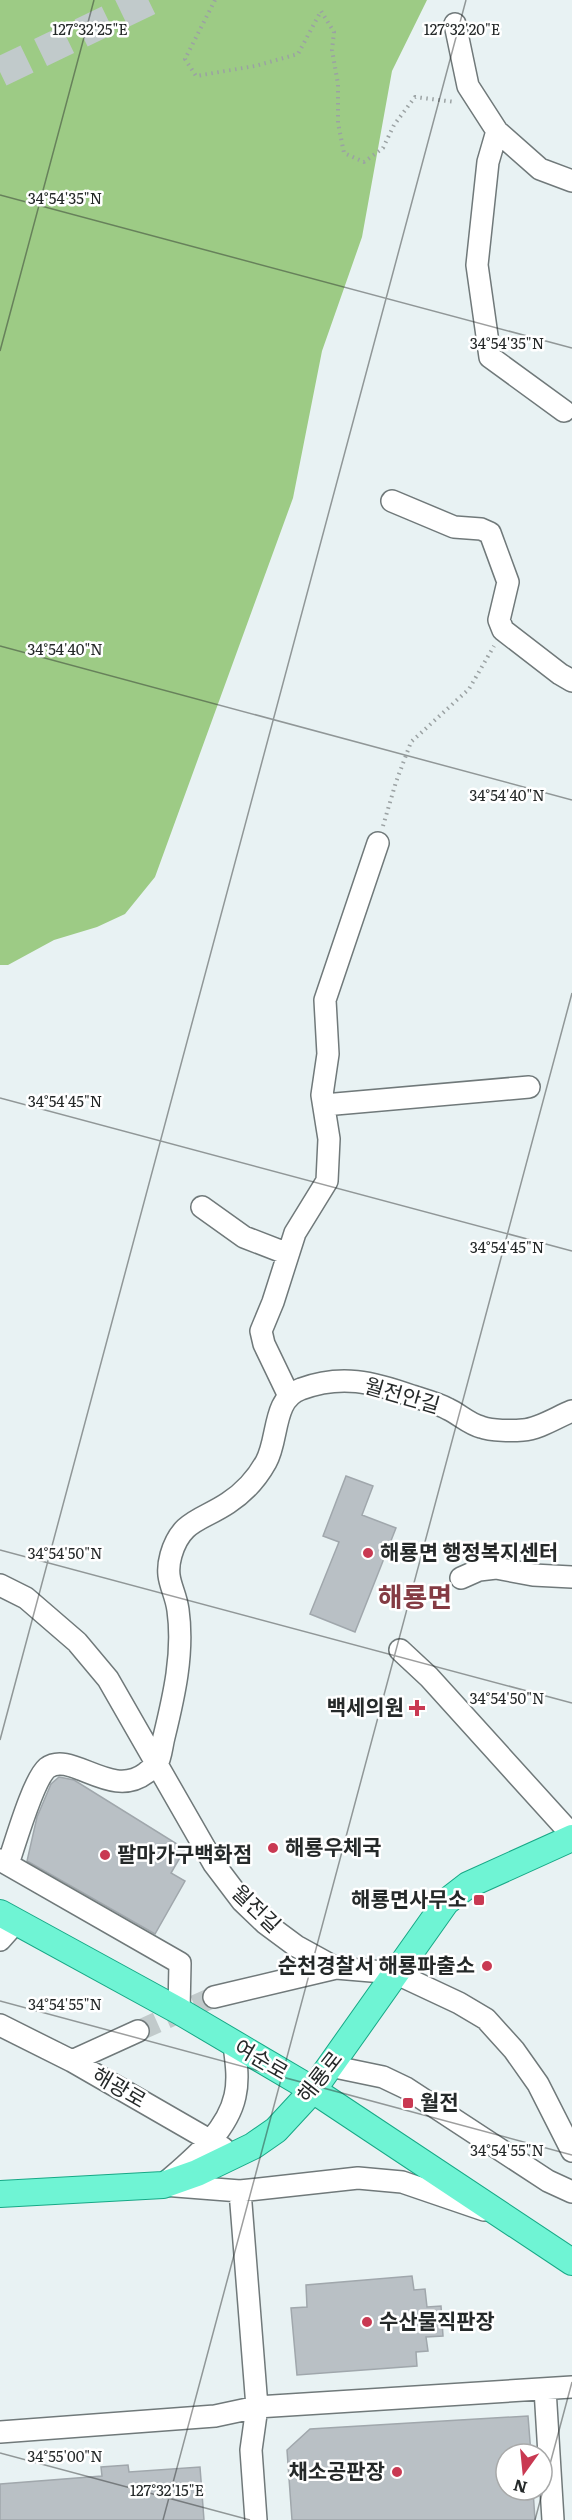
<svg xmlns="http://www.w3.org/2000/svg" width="572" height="2520" viewBox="0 0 572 2520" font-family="Literata,'Noto Sans KR',serif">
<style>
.forest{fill:#9dcb85}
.building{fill:#b9c0c5;stroke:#a0a7ac;stroke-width:1.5}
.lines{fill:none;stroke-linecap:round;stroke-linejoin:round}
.minor-tunnel{stroke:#c1cacb;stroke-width:21;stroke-dasharray:21 10;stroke-linecap:butt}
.highway-tunnel{stroke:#c1cacb;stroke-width:30;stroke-dasharray:30 15;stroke-linecap:butt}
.minor-casing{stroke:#70797a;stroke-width:24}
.major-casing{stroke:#17a886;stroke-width:28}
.path{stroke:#9ba2a3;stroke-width:4;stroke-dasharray:1.5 4.5;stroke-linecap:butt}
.minor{stroke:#fff;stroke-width:21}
.major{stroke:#6ff4d4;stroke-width:26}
.ticks{fill:none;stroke:#252929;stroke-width:1.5;stroke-opacity:0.45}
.poi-dot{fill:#c93952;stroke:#fff;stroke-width:2}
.labels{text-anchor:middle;stroke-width:5;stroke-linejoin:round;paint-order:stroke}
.street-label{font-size:21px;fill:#252929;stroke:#fff}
.poi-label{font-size:21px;font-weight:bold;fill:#252929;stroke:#fff;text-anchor:start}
.district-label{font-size:27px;font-weight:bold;fill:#843b43;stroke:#fff}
.ticks-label{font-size:15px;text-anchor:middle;fill:#252929;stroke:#fff;stroke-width:5;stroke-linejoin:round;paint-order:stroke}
</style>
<rect width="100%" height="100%" fill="#e8f2f3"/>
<path class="forest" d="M0,0h427l-35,71 -30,166 -40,114 -29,147 -138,379 -30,37 -28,13 -43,13 -46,25h-8z"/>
<path class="building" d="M346,1476l27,10 -11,29 34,13 -41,104 -45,-18 29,-72 -16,-6z
M59,1777l15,3 111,69 -14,24 14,8 -30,53 -128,-73 10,-44 14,-33z
M412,2276l2,14 11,-1 2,18 14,-1 2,30 -17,1 2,14 -12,1 1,14 -120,9 -6,-67 16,-1 -1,-22z
M528,2416l3,38h-25v36h27l2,30h-243l-5,-70 23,-21z
M128,2465l1,7 71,-5 4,53h-204v-36l102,-8 -1,-9z"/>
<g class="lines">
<path class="minor-tunnel" d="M138,2031l76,-34"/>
<path class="highway-tunnel" d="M0,72l150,-72"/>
<defs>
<path id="minor" d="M455,24l13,62 29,45 -9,31 -11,103 13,92 74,54
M497,131l43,38 32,12
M392,501l62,26 27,2 9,4 18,49 -9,38 4,10 57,44 12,7
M324,1105l205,-18
M202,1207l42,30 44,17
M289,1396l-25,-52 -3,-13 12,-29 22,-69 32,-52 2,-42 -7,-44 6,-41 -3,-54 53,-157
M461,1578l18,-8 17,-2 37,7 39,2
M0,1585l26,13 51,44 31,37 106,185 28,37 23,22 31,23 40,22 59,5 64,30 27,16 28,31 24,34 34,67
M400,1650l29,27 143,158
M0,1860l180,103 -1,48
M8,1864c7,-20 25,-84 39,-96 24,-18 64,32 99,5 3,-3 9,-6 11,-9 4,-6 5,-20 7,-27 10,-41 20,-84 14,-127 -3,-22 -14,-30 -7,-55 10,-35 30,-34 57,-52 17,-11 28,-23 38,-41 13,-23 6,-63 35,-73 40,-15 72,-7 111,7 12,4 25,7 36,13 11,5 21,15 33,18 11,4 31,4 42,3 16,-1 34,-13 49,-19
M0,1940l16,-18
M214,1997l122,-29
M0,2025l72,36 151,87
M234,2045c2,16 5,34 1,51 -8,37 -45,65 -72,89l77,6 118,-13 44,4 82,28
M72,2061l66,-30
M330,2066l53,11 23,11 142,93 24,11
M240,2191l17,216 -6,43 5,70
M545,2389l8,131
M0,2432l215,-16 42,-9 315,-20"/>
<path id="major" d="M0,1913l179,98 134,79 259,172
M0,2194l163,-9 34,-12 56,-27 23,-16 37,-40 133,-188 22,-17 104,-47"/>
</defs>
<use href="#minor" class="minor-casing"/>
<use href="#major" class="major-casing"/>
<path class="path" d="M215,0l-30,59 11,17 59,-10 43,-12 23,-43 13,21 -2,18 6,34v39l6,30 20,9 19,-14 11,-23 21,-28 40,5
M383,826l13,-44 15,-40 58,-53 25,-43"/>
<use href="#minor" class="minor"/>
<use href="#major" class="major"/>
</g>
<path class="ticks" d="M0,195l572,153M0,351l94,-351M0,646l572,154M0,1098l572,153M0,1550l572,153M0,1740l466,-1740M0,2001l572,154M0,2453l250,67M163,2520l409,-1527M535,2520l37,-138"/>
<g class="poi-dot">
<circle cx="368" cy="1553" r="6"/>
<path d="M414 1699h6v6h6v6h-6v6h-6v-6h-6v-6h6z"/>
<circle cx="273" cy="1848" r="6"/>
<circle cx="105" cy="1855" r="6"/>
<rect x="473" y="1894" width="12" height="12" rx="3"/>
<circle cx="487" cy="1966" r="6"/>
<rect x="402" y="2097" width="12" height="12" rx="3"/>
<circle cx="367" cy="2322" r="6"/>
<circle cx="397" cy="2472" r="6"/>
</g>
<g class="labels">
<g class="street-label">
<text transform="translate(402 1396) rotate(16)" y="7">월전안길</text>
<text transform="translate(256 1909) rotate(44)" y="7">월전길</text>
<text transform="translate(261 2060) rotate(30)" y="7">여순로</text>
<text transform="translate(320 2077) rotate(-52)" y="7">해룡로</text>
<text transform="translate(119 2088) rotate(30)" y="7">해광로</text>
</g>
<g class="poi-label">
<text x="380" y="1560">해룡면 행정복지센터</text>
<text x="404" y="1715" text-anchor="end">백세의원</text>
<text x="285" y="1855">해룡우체국</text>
<text x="117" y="1862">팔마가구백화점</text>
<text x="467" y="1907" text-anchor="end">해룡면사무소</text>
<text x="475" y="1973" text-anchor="end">순천경찰서 해룡파출소</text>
<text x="420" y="2110">월전</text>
<text x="379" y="2329">수산물직판장</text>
<text x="385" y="2479" text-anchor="end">채소공판장</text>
</g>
<g class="district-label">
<text x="415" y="1607">해룡면</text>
</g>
</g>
<g class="ticks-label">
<text x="90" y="35">127°32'25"E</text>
<text x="462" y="35">127°32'20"E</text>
<text x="65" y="204">34°54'35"N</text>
<text x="507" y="349">34°54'35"N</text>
<text x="65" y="655">34°54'40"N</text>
<text x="507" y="801">34°54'40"N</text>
<text x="65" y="1107">34°54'45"N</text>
<text x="507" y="1253">34°54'45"N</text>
<text x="65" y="1559">34°54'50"N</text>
<text x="507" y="1704">34°54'50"N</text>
<text x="65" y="2010">34°54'55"N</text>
<text x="507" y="2156">34°54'55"N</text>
<text x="65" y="2462">34°55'00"N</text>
<text x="167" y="2496">127°32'15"E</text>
</g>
<g transform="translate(524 2472) rotate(195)"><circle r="28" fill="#ffffff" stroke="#a8a9a9" stroke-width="1.5"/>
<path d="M0-4.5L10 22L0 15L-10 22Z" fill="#c93952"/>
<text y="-9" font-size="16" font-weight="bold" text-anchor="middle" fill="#252929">N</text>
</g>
</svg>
